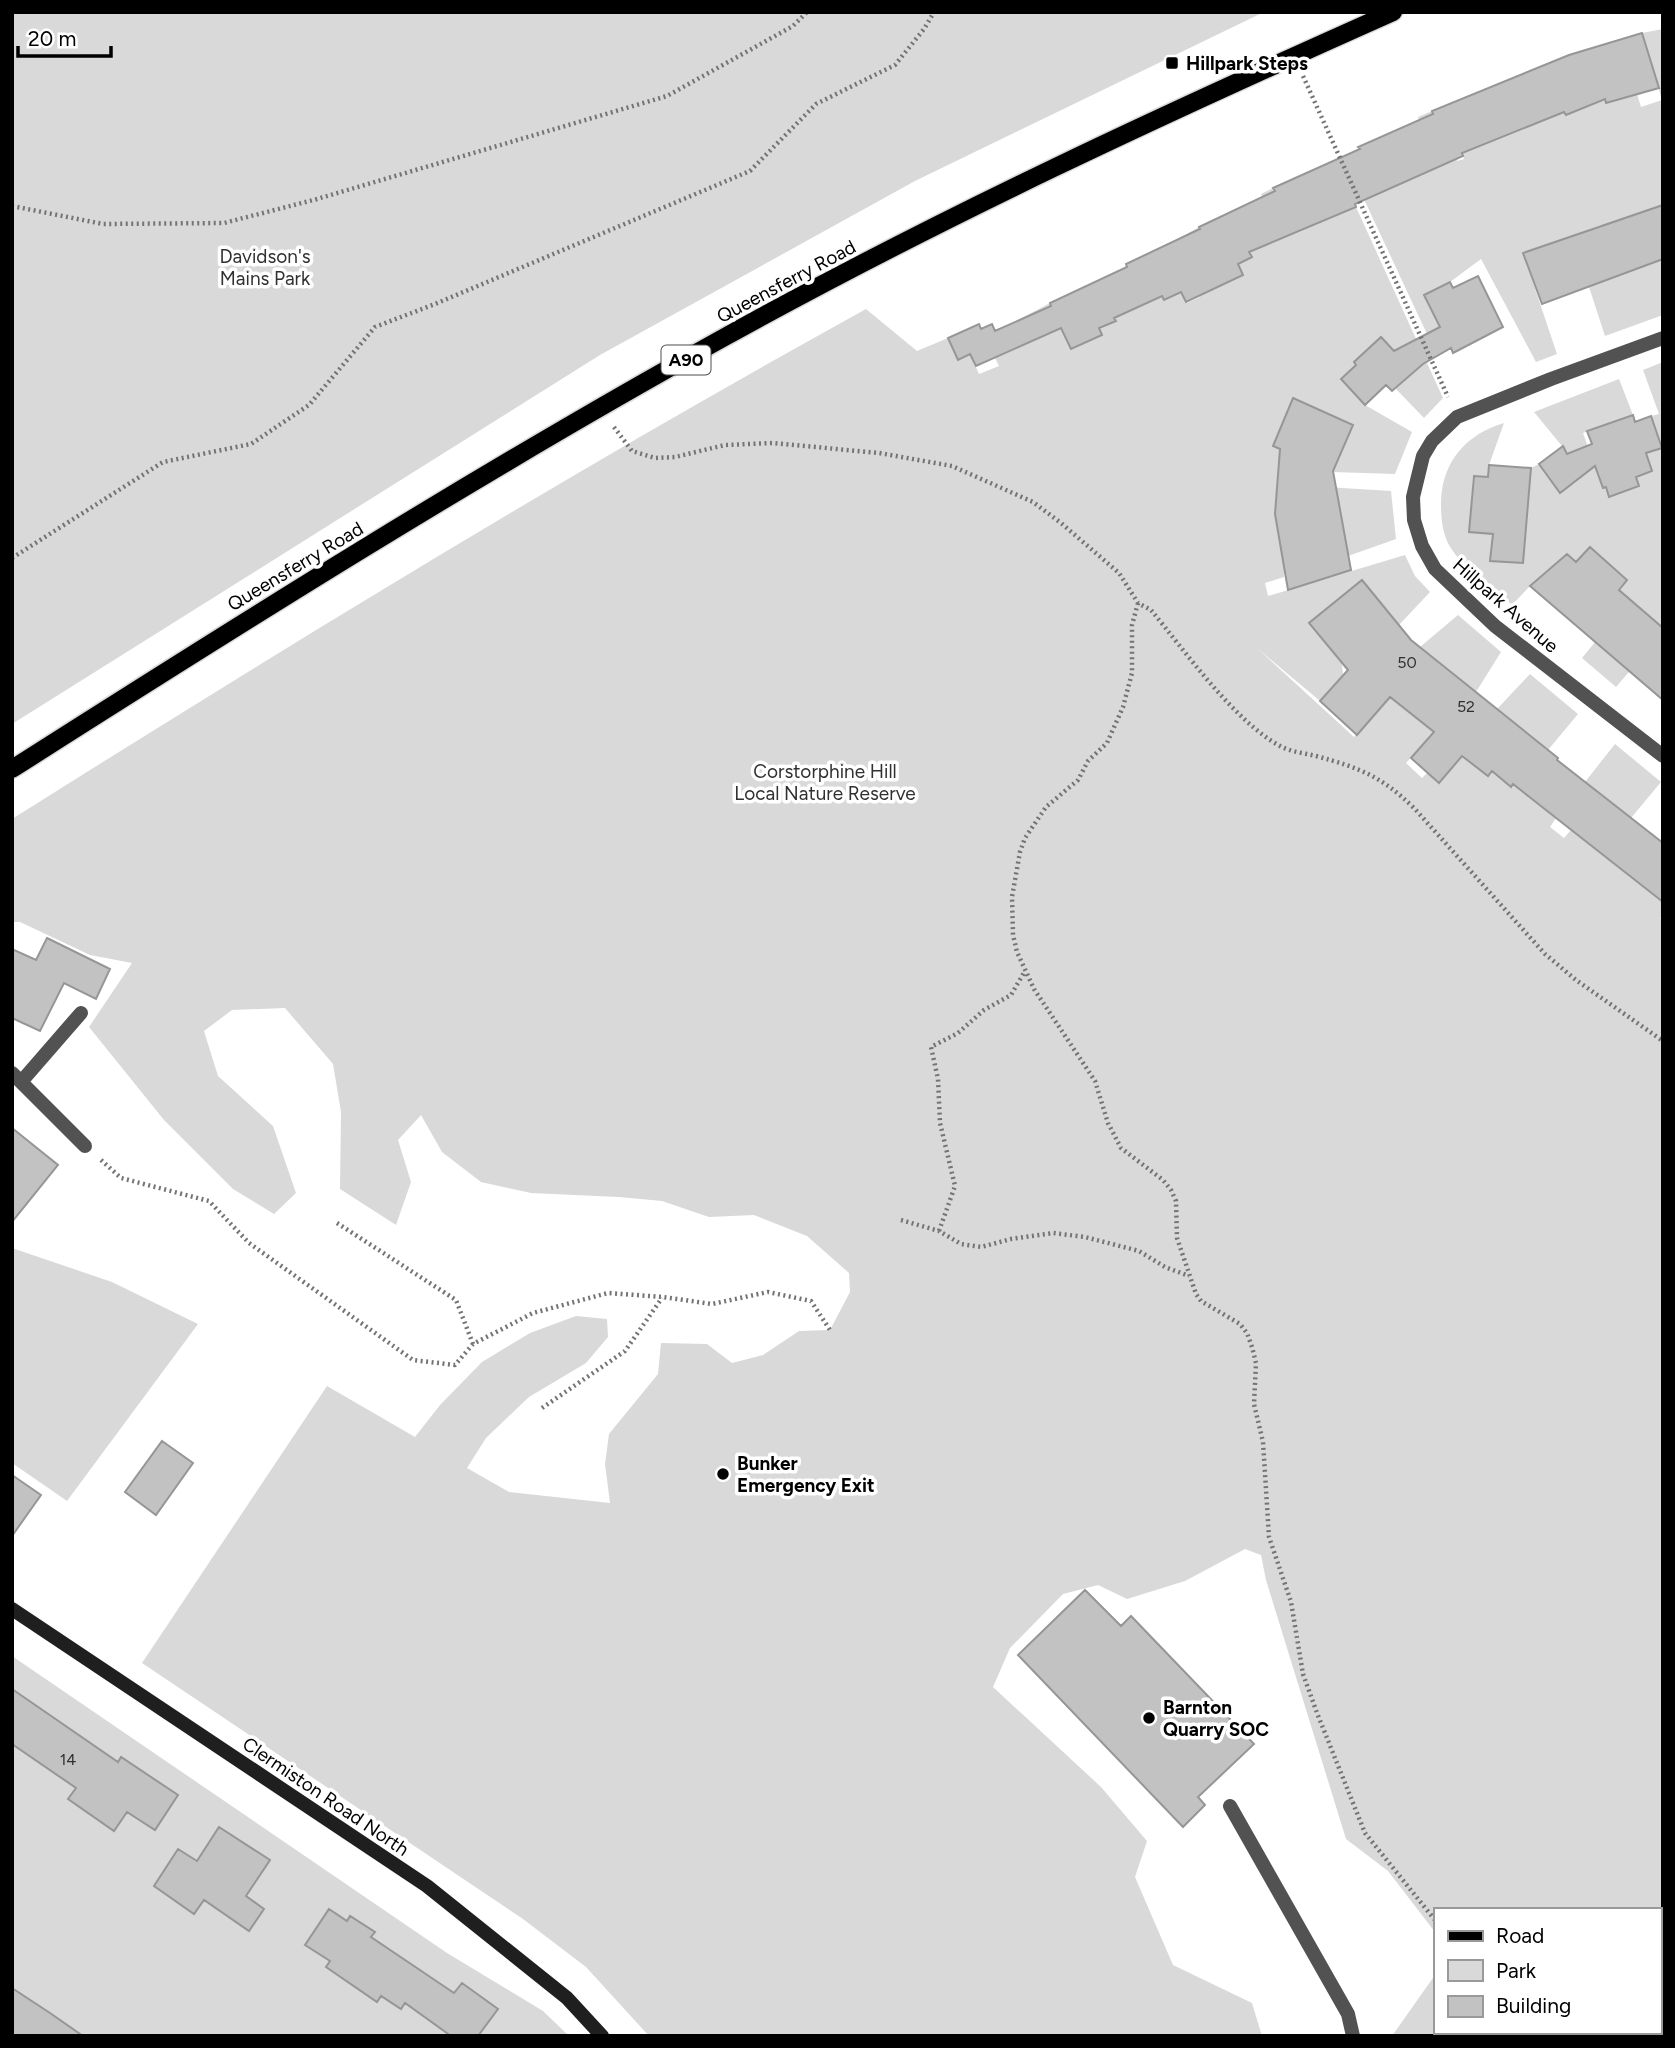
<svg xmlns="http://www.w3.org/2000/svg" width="1675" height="2048" viewBox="0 0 1675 2048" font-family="Figtree,sans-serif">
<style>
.green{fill:#d9d9d9}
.building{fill:#c2c2c2;stroke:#969696;stroke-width:2}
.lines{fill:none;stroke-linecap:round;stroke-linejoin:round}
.primary-casing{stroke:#dbdbdb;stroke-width:21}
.path{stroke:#747474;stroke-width:4.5;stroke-dasharray:2 3.5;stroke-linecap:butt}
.lane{stroke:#525252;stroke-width:14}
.street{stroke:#525252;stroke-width:14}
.secondary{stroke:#1f1f1f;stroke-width:14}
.primary{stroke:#000;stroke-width:18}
.poi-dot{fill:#000;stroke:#fff;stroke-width:2.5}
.labels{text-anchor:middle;stroke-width:7;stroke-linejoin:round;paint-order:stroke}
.number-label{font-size:16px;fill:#303030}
.shield{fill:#fff;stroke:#4c4c4c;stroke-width:2}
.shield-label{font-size:18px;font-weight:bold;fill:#000}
.poi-label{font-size:19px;font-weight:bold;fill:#000;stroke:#fff;text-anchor:start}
.park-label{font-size:19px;fill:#303030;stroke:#fff}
.street-label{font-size:19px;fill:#000;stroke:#fff}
</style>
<rect width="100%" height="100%" fill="#fff"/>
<path class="green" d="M12,12h1252l-349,169 -315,174 -588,369z
M1663,29v286l-58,21 -16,-49 31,-12 -19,-50 -78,28 34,101 -21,8 -55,-103 -31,23 -25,13 15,32 -13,7 -72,-154 72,-9 -20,-46 12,-5 -1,-3 14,-6 18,46 5,-1 2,5 7,-2 -2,-6 37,-15 -7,-19 72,-7 2,3 10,-4 2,-6 -19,-46 11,-5 14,39 53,1 4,13 21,-7 -20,-67z
M1273,188l21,46 62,-27 87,191 -19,20 -29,-30 -41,-26 2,3 -15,13 24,27 47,27 -17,42 -63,-2 21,-47 -60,-27 -20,47 14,7 -9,17 -1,15 114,7 5,48 -48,17 -10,-56 -63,12 10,56 -1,9 -19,6 3,13 137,-41 10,21 15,16 -31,33 -37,-45 -53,43 33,41 1,11 -23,26 -62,-52 96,88 30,-45 57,45 -23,13 -12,13 16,15 5,-5 12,10 19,-22 2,-7 28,22 10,-13 -1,12 14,11 6,-7 15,12 -4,6 28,21 -6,9 14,11 7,-8 23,18 29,-35 -38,-31 30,-38 46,38 -35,42 -5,44 35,29 7,-7v26l-3,2 3,3v1115h-111l-5,-4h112v-122h-224v22l-47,-61 -42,-32 -80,-259 -5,-25 -16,-6 -60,32 -58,18 -29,-14 -35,9 -53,54 -17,39 108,100 46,54 -12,36 38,88 79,38 10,33h-613l-63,-69 -63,-48 -381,-256 185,-277 88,51 25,-32 42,-43 48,-29 46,-17 31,3 1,18 -22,26 -57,34 -43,41 -19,30 42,24 101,11 -5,-39 4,-30 49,-60 3,-31 46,1 25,19 31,-8 36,-24 31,-1 20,-38 -1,-19 -42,-37 -53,-21 -45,2 -47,-16 -43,-4 -88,-4 -50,-11 -39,-30 -21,-37 -23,25 13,42 -15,43 -56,-36 1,-77 -8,-48 -48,-56 -53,2 -28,21 14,45 55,50 23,67 -22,21 -41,-25 -69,-69 -75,-93 43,-64 -42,-8 -70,-33h-8v-103c281,-177 564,-350 854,-510l51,42 31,-13 10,22 12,-6 9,20 20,-8 -4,-8 27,-12 -10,-23 38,-20 21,45 28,-20 16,-7 -5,-13 52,-12 3,4 16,-8 6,11 13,-6 -26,-56 25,-14 26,56 18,-8 -5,-11 13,-7 -2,-5 29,-13 -17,-45z
M1663,362v266l-25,-21 -36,41 27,24 -13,15 -34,-29 41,-50 -10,-12 14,-16 -37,-33 -14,15 -9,-7 -37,31 -18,19c-21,-18 -49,-36 -63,-60 -7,-13 -8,-28 -8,-43 1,-40 25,-68 63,-79l-15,42 -1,12 -15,-1 -4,56 24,2 -2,27 32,2 8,-95 8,-4 21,29 19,-14 -22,-29 5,-4 -28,-34 85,-33 14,36 -50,18 20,55 3,-1 3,10 27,-20 16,-7 -6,-17 16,-6 -11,-31 8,-2 -16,-44z
M1458,615l43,37 -25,40 -56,-45z
M1530,674l48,40 -30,36 -51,-41z
M12,1248l100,34 86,42 -131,177 -55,-38z
M12,1656l435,297 96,58 26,25h-557z
M1435,1975v57h103l-2,4h-144z"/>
<path class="building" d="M1642,33l17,55 -53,15 -1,-4 -39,16 -2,-3 -102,41 1,3 -108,48 1,3 -107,45 3,5 -14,7 5,11 -57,27 -5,-10 -17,8 -2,-4 -48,22 2,3 -17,7 3,7 -31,14 -10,-21 -85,38 -6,-12 -12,6 -10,-22 31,-14 2,5 11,-5 3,7 56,-25 -1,-3 77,-36 -1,-3 74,-35 -1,-2 76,-36 -2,-3 87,-39 -2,-2 75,-33 -1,-3 137,-56z
M1663,205v54l-121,45 -19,-51z
M1478,276l25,51 -50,26 -2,-5 -28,16 -31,27 -6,-6 -21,20 -24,-26 15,-14 -2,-3 27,-25 13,14 46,-24 -16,-32 26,-13 3,6z
M1293,398l60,27 -20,46 18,99 -63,20 -13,-76 5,-65 -7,-3z
M1633,415l2,7 16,-6 11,32 -16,5 6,18 -16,6 3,9 -30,11 -3,-10 -3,1 -8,-22 -35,27 -21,-29 24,-18 4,8 25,-10 -5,-13z
M1489,465l42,3 -8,95 -33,-2 3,-27 -24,-2 5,-56 14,1z
M1590,547l37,33 -8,10 44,38v72l-133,-114 37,-32 9,8z
M1362,580l49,60 147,118 -1,2 106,83v59l-150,-118 -2,3 -19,-16 -4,5 -26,-20 -23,27 -28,-25 23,-26 -44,-35 -33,38 -37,-34 28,-31 -39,-47z
M47,938l63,31 -14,30 -32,-16 -24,48 -28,-13v-69l24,11z
M12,1128l46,37 -46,57z
M162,1441l31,22 -37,52 -31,-23z
M12,1475l29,20 -29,41z
M1085,1590l36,36 10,-10 123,128 -56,53 7,8 -22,22 -165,-172z
M12,1689l106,73 3,-5 57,38 -23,35 -28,-18 -13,19 -46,-32 8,-11 -64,-44z
M219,1827l51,33 -24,36 18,13 -15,22 -45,-31 -10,14 -40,-28 24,-37 19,12z
M329,1909l18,12 3,-5 25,16 -4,5 83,56 8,-10 36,26 -20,27h-27l-46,-33 -4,6 -20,-13 -4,6 -51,-35 4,-6 -25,-16z
M12,1988l38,25 33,23h-71z"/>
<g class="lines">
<defs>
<path id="primary" d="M12,769c234,-149 469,-297 711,-431 218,-121 443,-225 670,-326"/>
</defs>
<use href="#primary" class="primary-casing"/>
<path class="path" d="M1303,76l145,321
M12,206l91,18 121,-1 93,-24 350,-103 126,-70 14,-14
M614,427l18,24 23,7 20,-1 50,-12 48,-2 106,10 73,13 81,36 28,21 58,50 19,30 13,7c34,41 83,111 129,136 11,6 24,7 36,10 44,12 65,20 98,52l131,146 31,26 87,61
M12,558l151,-96 88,-18 58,-39 66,-78 60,-23 315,-133 66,-67 79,-39 29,-36 10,-17
M1138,603l-6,22v48l-9,34 -16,36 -19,18 -10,19 -32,27 -21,31 -5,14 -8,45 1,38 4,17 17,37 61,92 13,42 13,25 42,32 8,10 5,11 1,37 19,56 5,7 39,23 7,9 5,14 4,16 -2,41 9,38 6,95 22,65 12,72 14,39 48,120 70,87
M101,1160l20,18 88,23 40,42 164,117 42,5 18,-21 60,-31 75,-20 55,4 49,7 56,-12 43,9 19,29
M901,1220l38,11 22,13 20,3 30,-8 42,-6 32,4 54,14 26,16 24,9
M337,1223l119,77 17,44
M939,1231l16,-45 -15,-63 -2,-44 -7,-32 27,-14 26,-23 27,-15 14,-24
M542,1408l83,-57 37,-53
M1569,2032l3,4"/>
<path class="lane" d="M12,1073l73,73
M21,1082l60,-69
M1230,1806l118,208 5,22"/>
<path class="street" d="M1663,338l-112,41 -94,38 -25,24 -9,15 -10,41 1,23 8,26 13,23 60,57 168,130"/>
<path class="secondary" d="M12,1609l415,277 140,112 35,38"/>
<use href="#primary" class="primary"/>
</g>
<g class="poi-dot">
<rect x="1165" y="56" width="14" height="14" rx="3.5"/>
<circle cx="723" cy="1474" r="7"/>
<circle cx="1149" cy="1718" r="7"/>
</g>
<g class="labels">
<g class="number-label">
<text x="1407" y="668">50</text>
<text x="1466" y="712">52</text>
<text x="68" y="1765">14</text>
</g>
<rect class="shield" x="661.5" y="345.5" width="49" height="29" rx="5"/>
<g class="shield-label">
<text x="686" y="366">A90</text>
</g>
<g class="poi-label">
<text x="1186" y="70">Hillpark Steps</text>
<text x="737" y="1470">Bunker<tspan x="737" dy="22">Emergency Exit</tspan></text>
<text x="1163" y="1714">Barnton<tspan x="1163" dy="22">Quarry SOC</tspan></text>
</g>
<g class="park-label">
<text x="265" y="263">Davidson's<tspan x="265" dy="22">Mains Park</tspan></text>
<text x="825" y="778">Corstorphine Hill<tspan x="825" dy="22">Local Nature Reserve</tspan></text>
</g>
<g class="street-label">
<text transform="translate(786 281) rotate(-28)" y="7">Queensferry Road</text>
<text transform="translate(295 566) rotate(-31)" y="7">Queensferry Road</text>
<text transform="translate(1506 605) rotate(41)" y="7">Hillpark Avenue</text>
<text transform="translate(326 1796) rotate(34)" y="7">Clermiston Road North</text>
</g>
</g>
<rect width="1675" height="2048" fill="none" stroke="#000000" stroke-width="28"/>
<rect x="1434" y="1908" width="228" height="126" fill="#ffffff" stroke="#999999" stroke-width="2"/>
<rect x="1448" y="1931" width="35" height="10" fill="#000000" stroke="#999999" stroke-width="2"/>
<text x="1496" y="1943" font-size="21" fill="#000000">Road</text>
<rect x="1448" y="1960" width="35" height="21" fill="#d9d9d9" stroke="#999999" stroke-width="2"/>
<text x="1496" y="1978" font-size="21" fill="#000000">Park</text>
<rect x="1448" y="1996" width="35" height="21" fill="#c2c2c2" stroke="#999999" stroke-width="2"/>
<text x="1496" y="2013" font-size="21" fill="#000000">Building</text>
<path d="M18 46v10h93v-10" fill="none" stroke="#000000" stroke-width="3.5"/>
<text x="28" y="46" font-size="21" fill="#000000" stroke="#ffffff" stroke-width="5" paint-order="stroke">20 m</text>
</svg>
